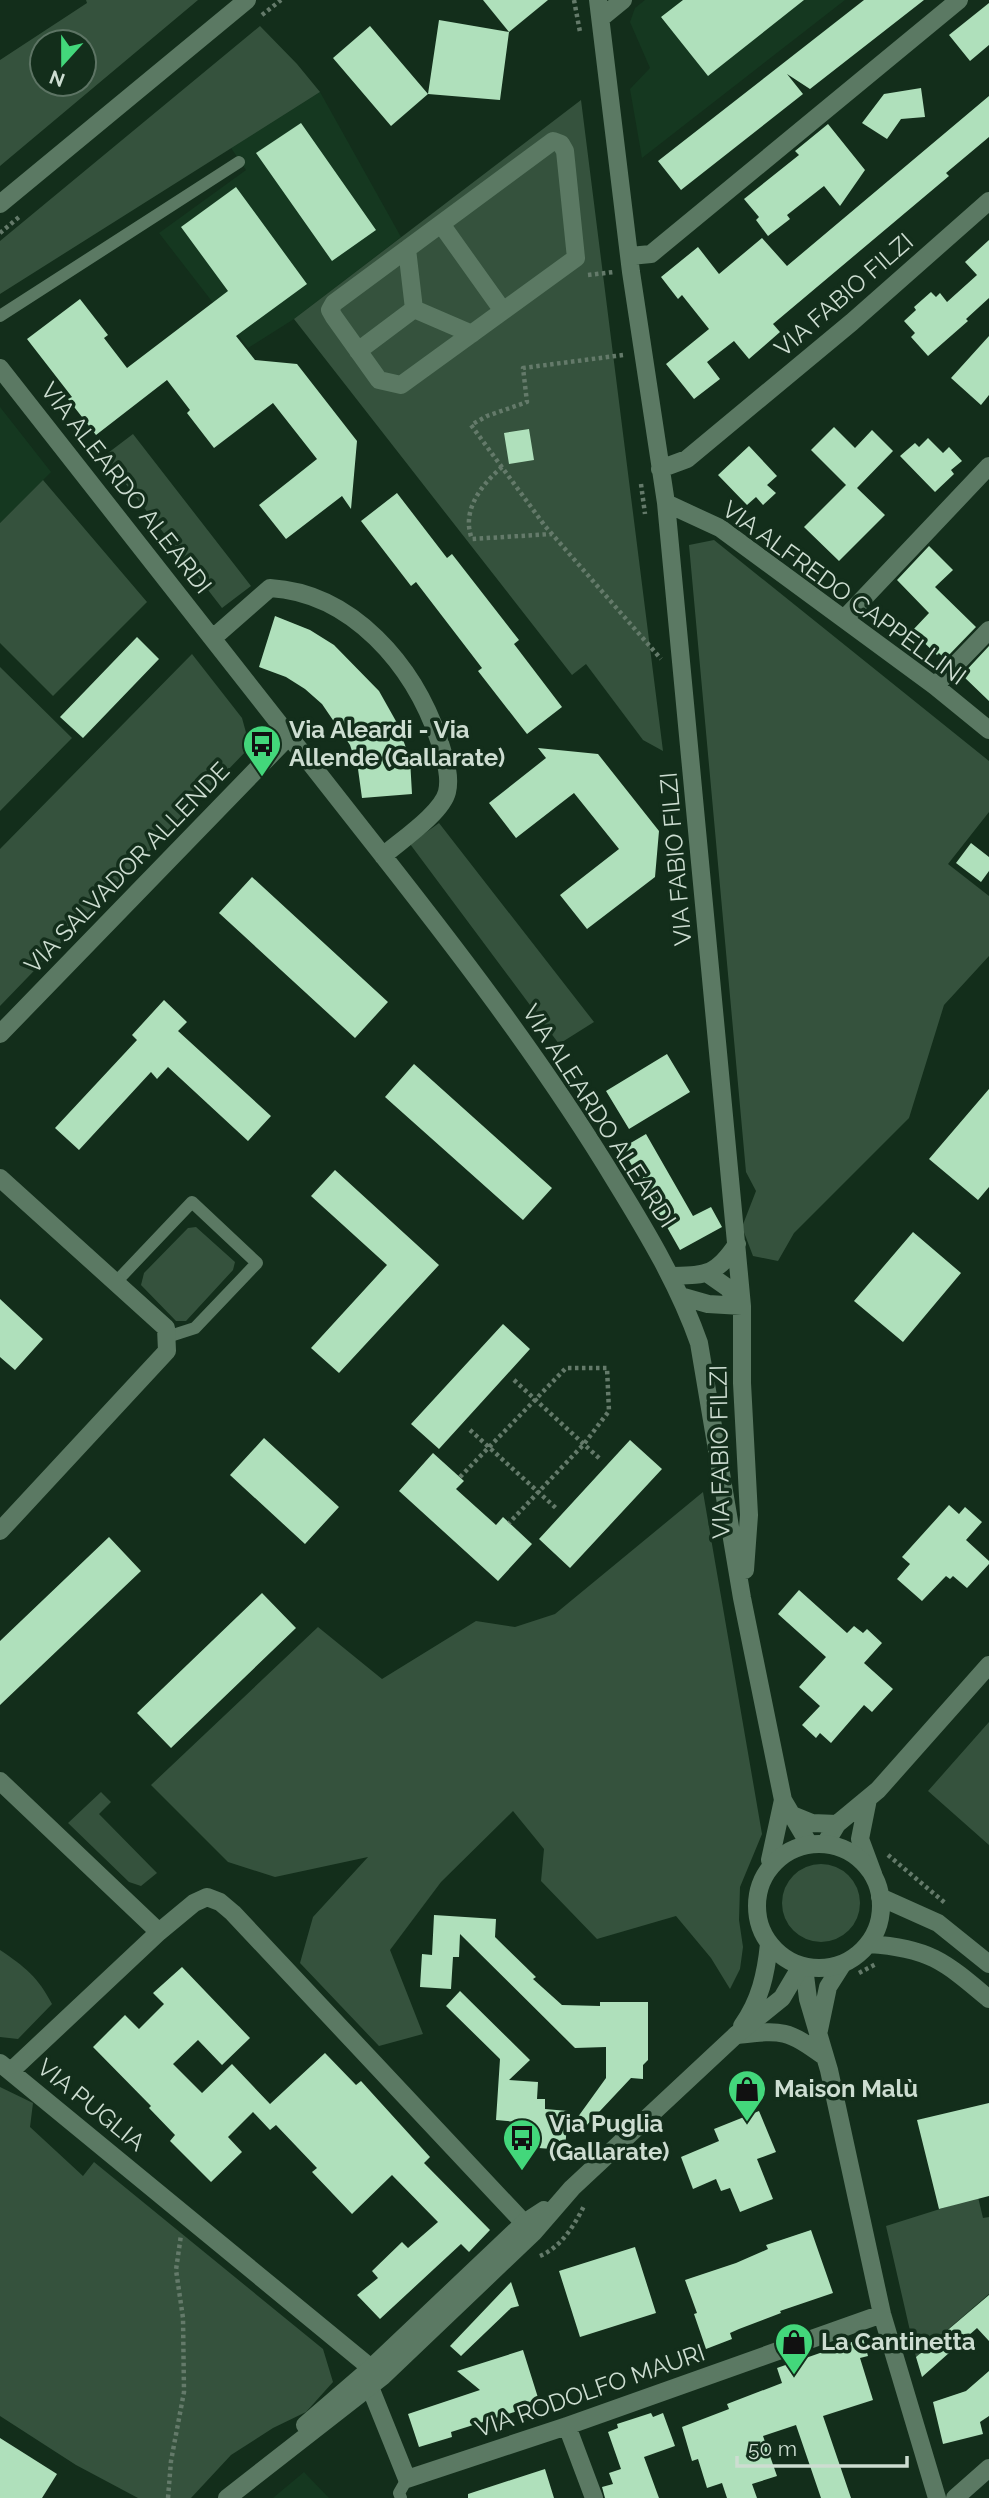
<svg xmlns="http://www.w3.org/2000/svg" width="989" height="2498" viewBox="0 0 989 2498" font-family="Raleway,sans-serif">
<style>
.built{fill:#153820}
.green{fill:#35523d;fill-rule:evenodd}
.building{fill:#afe0bb}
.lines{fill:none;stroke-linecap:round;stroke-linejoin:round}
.path{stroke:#647a6a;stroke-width:4.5;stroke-dasharray:3.5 3.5;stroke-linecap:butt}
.service{stroke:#5b7963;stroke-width:12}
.pedestrian{stroke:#5b7963;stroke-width:18}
.minor{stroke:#5b7963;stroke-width:18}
.tertiary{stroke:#5b7963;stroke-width:18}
.labels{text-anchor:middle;stroke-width:7;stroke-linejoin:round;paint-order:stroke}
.street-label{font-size:24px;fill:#cdddd1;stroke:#132e1b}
.poi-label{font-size:24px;font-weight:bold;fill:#cdddd1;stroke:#132e1b;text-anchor:start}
</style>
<rect width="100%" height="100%" fill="#132e1b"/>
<path class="built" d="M645,0h200l-203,158 -12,-69 20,-21 -20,-46 5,-14z
M320,92l81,145 -107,82 -46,29 -89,-115 87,-63 -15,-22z
M0,407l51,65 -51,51z
M304,2472l25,26h-56z"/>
<path class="green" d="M86,0h112l-198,166v-106l87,-57zM42,42h42v42h-42z
M260,26l37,38 23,28 -320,202v-53z
M581,100l82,651 -20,-11 -57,-76 -14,11 -278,-356z
M133,434l118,152 -29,22 -118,-152z
M43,480l104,122 -94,94 -53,-53v-120z
M714,540l275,221v51l-41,52 41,32v60l-45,49 -35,113 -115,115 -16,28 -25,-5 -11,-29 14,-36 -10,-19 -57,-627z
M192,654l50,64 8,29 -250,259v-157z
M0,667l72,71 -72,73z
M439,823l155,199 -35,22 -149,-200z
M196,1227l39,35 -2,8 -47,51h-10l-35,-36 3,-12 44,-45z
M703,1492l59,342 -22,53 -1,33 4,27 -3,22 -10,20 -19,-31 -35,-42 -79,23 -56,-58 3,-32 -31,-38 -72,71 -51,68 33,84 -44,12 -79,-83 13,-46 55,-60 -93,20 -47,-15 -77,-77 167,-158 64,52 94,-58 39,6 40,-13z
M989,1722v123l-61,-54z
M101,1792l10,10 -12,12 58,59 -16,13 -12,-4 -61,-59z
M782 1903a39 39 0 1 1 78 0a39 39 0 1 1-78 0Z
M0,1950c25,17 38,27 52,54l-34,35 -18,-2z
M0,2087l33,16 -3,24 53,49 11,-14 229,187 10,33 -27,30 -33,16 -42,27 -40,43h-53l-62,-33 -76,-49z
M978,2197l5,21 6,-1v77l-73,63 -30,-131z"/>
<path class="building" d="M483,0h65l-39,32z
M683,0h121l-96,76 -47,-59z
M864,0h60l-114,89 -23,-15 16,20 -122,96 -23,-29z
M989,3v42l-19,16 -21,-26z
M439,20l70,12 -9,68 -72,-6z
M370,26l58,68 -37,32 -58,-68z
M921,88l4,29 -24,2 -14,20 -25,-16 22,-29z
M989,96v41l-43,36 3,3 -176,148 7,8 -31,27 -15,-18 -27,21 13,17 -26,20 -28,-35 43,-35 -27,-34 -4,4 -17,-22 37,-30 21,27 43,-36 25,28z
M301,123l75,107 -44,31 -76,-108z
M828,124l37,46 -25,36 -16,-20 -37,29 3,4 -22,17 -12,-16 3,-3 -15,-18 55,-44 -4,-4z
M236,187l71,97 -71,52 19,24 42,4 60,77 -6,68 -9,-13 -56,43 -27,-34 58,-46 -44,-56 -59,45 -27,-35 3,-3 -23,-30 -71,55 -28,-36 4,-2 -45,-58 53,-40 28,36 -4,3 23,30 101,-77 -47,-64z
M989,240v58l-23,21 2,2 -40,35 -17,-19 4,-4 -11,-12 12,-11 -2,-3 17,-15 5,5 4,-4 7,9 30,-27 -12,-13z
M989,336v59l-8,10 -30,-27z
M834,427l21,21 17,-18 21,21 -36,37 28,27 -46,46 -35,-34 42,-42 -35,-35z
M529,429l5,31 -25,4 -5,-31z
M928,438l15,15 6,-6 13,14 -11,9 3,4 -19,18 -35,-36 15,-13 4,4z
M749,446l28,30 -10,9 9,8 -13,12 -7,-8 -9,8 -29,-30z
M397,493l50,65 5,-4 67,86 -5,4 48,63 -35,27 -49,-63 4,-3 -66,-86 -5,4 -50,-65z
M929,546l24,24 -18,17 41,40 -31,32 -6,-6 -2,2 -25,-24 17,-18 -32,-33z
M275,616l35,14 24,15 45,46 18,32 13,36 2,35 -50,4 -4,-29 -8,-24 -28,-41 -17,-15 -19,-12 -27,-10z
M137,637l22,22 -76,79 -23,-21z
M989,646v55l-27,-26z
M538,748l60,6 61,77 -4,46 -68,52 -27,-34 59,-46 -45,-56 -58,45 -27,-35 57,-45z
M971,843l18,14v14l-8,11 -25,-19z
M252,877l136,125 -33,36 -136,-125z
M164,1000l23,22 -9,9 93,85 -23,25 -80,-74 -11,12 -6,-7 -72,78 -24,-22 82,-88 -5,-5z
M667,1054l23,38 -61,37 -23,-38z
M414,1064l138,124 -29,32 -138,-123z
M989,1089v98l-11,13 -49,-41z
M646,1134l47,82 18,-9 11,20 -42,23 -58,-102z
M335,1170l104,95 -100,108 -28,-25 76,-83 -76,-69z
M913,1232l48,41 -58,69 -49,-41z
M0,1299l43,40 -28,31 -15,-13z
M503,1324l27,25 -91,100 -28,-25z
M264,1438l75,69 -34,37 -75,-69z
M630,1440l32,29 -92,99 -31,-29z
M433,1453l31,28 -8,8 40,36 7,-8 29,27 -34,37 -99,-90z
M949,1505l10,9 6,-7 17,15 -16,18 23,21v3l-22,24 -14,-12 -3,3 -4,-3 -24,25 -25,-22 13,-15 -8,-7z
M109,1537l32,34 -141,134v-64z
M799,1590l48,43 7,-7 9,7 4,-4 15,14 -18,20 29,26 -21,23 -8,-7 -33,38 -11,-10 -4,5 -14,-13 18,-19 -21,-19 27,-30 -48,-43z
M262,1593l34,35 -125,120 -34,-35z
M434,1915l62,4 -1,18 41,40 -3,2 29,26 38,1v-4h48v58l-5,5v14l-12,-1 -47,50 -9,-7 31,-43v-31l-31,1 -115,-114 -1,23h-6l-2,32 -31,-2 2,-33 10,1z
M182,1967l68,71 -28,27 -24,-25 -25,24 29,29 30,-29 38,40 55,-51 31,32 5,-4 69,76 -6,6 66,67 -21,22 -8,-8 -81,75 -23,-24 21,-17 -6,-7 30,-29 6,6 30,-26 -46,-47 -40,39 -40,-42 5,-4 -41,-43 -6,5 -17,-18 -25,25 14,15 -31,30 -41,-41 5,-6 -26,-27 2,-2 -58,-59 32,-32 14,14 25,-25 -11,-11z
M460,1991l70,69 -21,20 29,2 -1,17h8v10l23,2 -3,39 -40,-3 1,-19h-10l1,-6 -21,-2 4,-61 -54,-53z
M989,2103v93l-50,13 -22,-89z
M759,2111l17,41 -19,7 16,40 -33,13 -10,-24 -9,3 -5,-12 -23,10 -12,-32 38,-16 -5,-12z
M811,2230l22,63 -53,18 1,2 -42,16 -9,4 2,6 -26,10 -12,-35 3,-1 -12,-33 51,-17 32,-14 -2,-4z
M635,2247l21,66 -76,24 -21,-66z
M511,2282l8,24 -8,2 -50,48 -11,-10z
M989,2295v46l-12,-13 -55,49 -6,-20z
M863,2338l5,18 -8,2 13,42 -50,16 28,82h-30l-25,-73 -33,11 14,40 -25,8 5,14h-30l-5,-15 -15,5 -9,-29 -6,2 -10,-34 47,-18 -2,-5 55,-21 -5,-15z
M523,2350l17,54 -89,28 1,5 -33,10 -11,-33 72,-24 -23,-19z
M989,2371v45l-9,6 3,12 -40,10 -10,-42 33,-11z
M651,2413l2,4 10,-4 12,33 -31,11 15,41h-54l-3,-11 11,-3 -4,-11 12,-4 -13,-37 10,-4 -1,-4z
M0,2438l57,36 -15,24h-42z
M545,2469l9,29h-86v-4z"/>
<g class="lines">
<path class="path" d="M574,0l6,32
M262,15l19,-15
M0,233l19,-16
M588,275l26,-3
M623,355l-100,13 4,34 -40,14 -16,9 74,101 116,133
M502,467c-21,18 -41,44 -30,72l80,-5
M641,484l4,30
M514,1380l86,79
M470,1430l87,79
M460,1477l106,-109h41l2,43 -25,33 -75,79
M888,1855l57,48
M859,1973l17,-9
M540,2256c21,-9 34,-30 44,-50
M168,2498l3,-37 13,-69 -1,-74 -7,-48 5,-35"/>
<path class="service" d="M0,316l239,-154
M115,1283l77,-81 65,61 -62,65 -28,9
M401,2498l-2,-5 8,-14"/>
<path class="pedestrian" d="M553,141l8,3 4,7 11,107 -175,127 -22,-5 -45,-63 -4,-7 4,-7z
M441,224l62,87
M407,249l7,60 58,25
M358,351l56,-42"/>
<path class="minor" d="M598,0l33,272 35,231 76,803v77l7,132 -4,55
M601,18l22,-18
M0,204l247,-204
M630,256l21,-2 308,-254
M0,368c121,154 241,308 362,461 90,114 179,229 254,353 32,52 63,104 83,161l43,255 41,202 26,44
M660,469l27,-10 165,-137 137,-121
M666,503l54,25 215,158 54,44
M844,619l145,-153
M213,638l57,-50c83,5 144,78 169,152 5,17 12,35 8,52 -5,21 -47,49 -64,64
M935,686l54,-56
M0,1034l289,-298
M0,1178l166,150 1,23 -167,180
M708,1274l20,14 14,18
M670,1276c36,-1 46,0 67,-32
M680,1296l28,8 34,2
M0,1781l159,151
M868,1799l-8,40 13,35
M790,1814l22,9 25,1
M825,1844l12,-20 41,-34 111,-125
M772,1864l-2,-4 13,-60
M804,1967l4,32 21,71 53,244 55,184
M819,2030l9,-43 14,-22
M736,2035c47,-5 50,-6 89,22
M0,2063l371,305
M11,2071l148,-139 35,-29 13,-6 13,5 13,11 291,310
M370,2387l37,92 160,-53 315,-112
M567,2426l27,72
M955,2498l34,-30"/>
<path class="tertiary" d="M757 1906a62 62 0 1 1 124 0a62 62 0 1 1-124 0Z
M880,1897l58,26 51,41
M869,1944c60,4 75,17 120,55
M742,2026c18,-25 24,-52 27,-82
M305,2425l66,-57 153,-145 20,-13
M227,2498l155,-121 151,-144 39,-45 164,-153 46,-37 19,-32"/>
</g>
<defs>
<symbol id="bus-pin" viewBox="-11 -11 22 30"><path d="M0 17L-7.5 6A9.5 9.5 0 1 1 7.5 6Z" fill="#43d77b" stroke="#132e1b"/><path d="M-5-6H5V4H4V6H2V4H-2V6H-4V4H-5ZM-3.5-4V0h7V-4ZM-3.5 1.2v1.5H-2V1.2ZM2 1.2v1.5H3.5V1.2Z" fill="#111"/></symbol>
<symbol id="shop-pin" viewBox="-11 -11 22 30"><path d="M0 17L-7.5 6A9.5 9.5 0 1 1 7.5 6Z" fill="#43d77b" stroke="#132e1b"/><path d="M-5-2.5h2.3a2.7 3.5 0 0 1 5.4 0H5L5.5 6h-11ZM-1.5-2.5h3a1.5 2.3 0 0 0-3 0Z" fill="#111"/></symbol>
</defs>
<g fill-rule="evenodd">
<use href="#bus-pin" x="240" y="722" width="44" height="60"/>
<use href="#shop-pin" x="725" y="2067" width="44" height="60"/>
<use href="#bus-pin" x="500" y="2116" width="44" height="60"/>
<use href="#shop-pin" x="772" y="2320" width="44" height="60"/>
</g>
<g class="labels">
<g class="street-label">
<text transform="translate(844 295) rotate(-41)" y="8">VIA FABIO FILZI</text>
<text transform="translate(126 488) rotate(52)" y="8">VIA ALEARDO ALEARDI</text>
<text transform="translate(844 593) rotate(36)" y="8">VIA ALFREDO CAPPELLINI</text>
<text transform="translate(676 859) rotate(-95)" y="8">VIA FABIO FILZI</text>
<text transform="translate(127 868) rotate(-46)" y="8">VIA SALVADOR ALLENDE</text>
<text transform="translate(599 1116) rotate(57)" y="8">VIA ALEARDO ALEARDI</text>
<text transform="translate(720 1452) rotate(-91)" y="8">VIA FABIO FILZI</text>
<text transform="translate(91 2105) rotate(39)" y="8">VIA PUGLIA</text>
<text transform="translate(590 2391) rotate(-19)" y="8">VIA RODOLFO MAURI</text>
</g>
<g class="poi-label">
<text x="289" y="738">Via Aleardi - Via<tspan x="289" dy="28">Allende (Gallarate)</tspan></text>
<text x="774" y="2097">Maison Malù</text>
<text x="549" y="2132">Via Puglia<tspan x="549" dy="28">(Gallarate)</tspan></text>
<text x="821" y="2350">La Cantinetta</text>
</g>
</g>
<g transform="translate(63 63) rotate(201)"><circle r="33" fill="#132e1b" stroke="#5d7464" stroke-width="2"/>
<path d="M0-5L12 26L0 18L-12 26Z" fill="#43d77b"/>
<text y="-10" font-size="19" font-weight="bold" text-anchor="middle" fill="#cdddd1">N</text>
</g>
<path d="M737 2456v10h170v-10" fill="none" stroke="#cdddd1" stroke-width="3.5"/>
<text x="748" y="2456" font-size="21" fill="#cdddd1" stroke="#132e1b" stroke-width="5" paint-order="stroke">50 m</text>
</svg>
